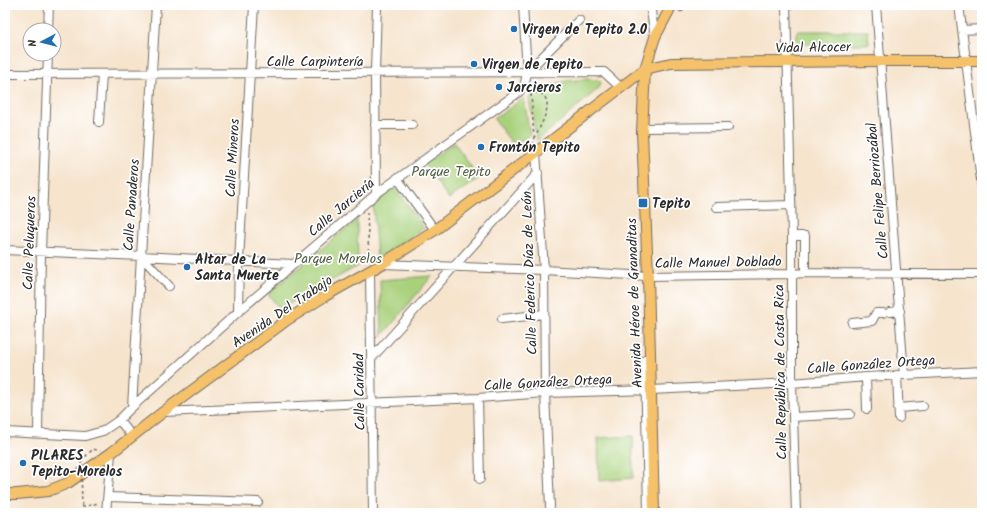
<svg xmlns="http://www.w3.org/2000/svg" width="987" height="518" viewBox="0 0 987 518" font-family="Kalam,sans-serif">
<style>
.green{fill:#a9d17c;stroke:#6a7e54}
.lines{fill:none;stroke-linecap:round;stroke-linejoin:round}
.minor-casing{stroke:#726c64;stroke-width:10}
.major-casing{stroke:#726c64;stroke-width:12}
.path{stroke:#726c64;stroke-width:1.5;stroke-dasharray:3 3;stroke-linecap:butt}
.minor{stroke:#fff;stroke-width:8}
.major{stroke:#f5c16b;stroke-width:10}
.path-bridge{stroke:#726c64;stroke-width:1.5;stroke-dasharray:3 3;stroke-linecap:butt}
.poi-dot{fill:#1f6fb2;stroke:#fff;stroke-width:1.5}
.labels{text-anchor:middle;stroke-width:3.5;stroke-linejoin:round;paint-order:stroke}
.poi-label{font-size:14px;font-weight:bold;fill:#2b2b2b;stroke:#fff;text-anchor:start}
.street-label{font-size:14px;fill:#2b2b2b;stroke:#fff}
.park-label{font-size:14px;fill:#515d43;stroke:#fff}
</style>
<rect width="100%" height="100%" fill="#fff"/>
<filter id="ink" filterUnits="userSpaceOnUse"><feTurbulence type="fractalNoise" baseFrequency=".025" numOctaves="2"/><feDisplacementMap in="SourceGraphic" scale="8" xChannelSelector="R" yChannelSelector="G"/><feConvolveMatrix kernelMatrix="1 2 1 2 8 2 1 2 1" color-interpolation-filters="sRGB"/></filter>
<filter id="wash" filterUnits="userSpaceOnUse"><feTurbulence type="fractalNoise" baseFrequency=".012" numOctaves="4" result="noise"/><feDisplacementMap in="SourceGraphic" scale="16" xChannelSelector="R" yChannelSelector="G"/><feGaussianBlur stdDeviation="0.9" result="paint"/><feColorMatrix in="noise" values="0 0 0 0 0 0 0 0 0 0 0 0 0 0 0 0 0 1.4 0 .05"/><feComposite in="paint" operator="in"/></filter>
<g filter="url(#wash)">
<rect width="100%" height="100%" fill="#f6e4cd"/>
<path class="green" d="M797,31h71l1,13h-72z
M589,79l10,1 2,3 -2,5 -62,53 -8,-43c21,-17 34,-17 60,-19z
M524,98l6,37 -16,11 -20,-27z
M454,143l25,35 -30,21 -25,-35z
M395,187l29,41 -47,31 -4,-56z
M357,219l1,47 -78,43 -12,-15z
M432,276l-50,60 -2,-56z
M633,436v42l-34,3 -1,-43z"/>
</g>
<g filter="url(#ink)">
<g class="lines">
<defs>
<path id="minor" d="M523,5l4,67
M650,5l5,32
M786,5l6,231v147l4,130
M876,5l28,370
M959,5l23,183
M48,30l1,-25
M962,30l20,-1
M5,74l599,-2 16,15
M99,122l3,-48
M375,125h37
M642,128l86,-1
M536,152l8,118 1,123 5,114
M397,178l38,52
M376,194l-1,-121 2,-68
M716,207l75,-2
M792,236h13v37
M5,250l136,6 153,8
M141,256l28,30
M382,264l162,6 104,6 143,-2 14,-1 177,1
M370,271l3,242
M238,312l1,-51 15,-256
M890,312l10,-1
M502,319l42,-5
M852,323l20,-2 4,-8h7
M371,359l167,-186
M645,360l3,153
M897,375l2,43
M866,377l1,32
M478,398l2,81
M132,407l24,-402
M898,408l25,-2
M163,412l315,-14 67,-5 106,-3 141,-7 74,-6 116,-6
M793,417l57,-3
M119,420l13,16
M5,432l80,4 18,-5 16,-11 13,-13 106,-95 138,-118 143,-102 6,-9 2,-11 52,-52
M38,433l3,-181 7,-198
M108,497l150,5
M106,513l5,-60"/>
<path id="major" d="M5,494h12l31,-3 20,-8 43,-30 52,-41 124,-92 38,-24 57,-32 53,-34 210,-161 26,-6 209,-2h102
M654,513l-6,-237 -6,-144 3,-63 10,-32 17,-32"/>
</defs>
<use href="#minor" class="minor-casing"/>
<use href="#major" class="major-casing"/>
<path class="path" d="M682,12l4,-7
M529,92l2,2c9,-3 17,1 16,13 0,7 -10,26 -13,33v3
M531,94l3,44
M367,212l2,48
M81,461l12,-12 7,2
M82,507l17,-4"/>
<use href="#minor" class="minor"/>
<use href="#major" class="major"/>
<path class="path-bridge" d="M668,5l14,7
M81,461l1,46"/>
</g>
</g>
<g class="poi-dot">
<circle cx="514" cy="29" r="4"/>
<circle cx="474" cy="64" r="4"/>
<circle cx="499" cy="87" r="4"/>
<circle cx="481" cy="147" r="4"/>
<rect x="638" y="198" width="10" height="10" rx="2"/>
<circle cx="187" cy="267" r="4"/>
<circle cx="23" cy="463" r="4"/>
</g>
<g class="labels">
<g class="poi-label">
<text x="522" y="34">Virgen de Tepito 2.0</text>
<text x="482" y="69">Virgen de Tepito</text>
<text x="507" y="92">Jarcieros</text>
<text x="489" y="152">Frontón Tepito</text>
<text x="652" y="208">Tepito</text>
<text x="195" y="264">Altar de La<tspan x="195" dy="16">Santa Muerte</tspan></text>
<text x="31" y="460">PILARES<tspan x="31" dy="16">Tepito-Morelos</tspan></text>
</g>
<g class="street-label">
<text transform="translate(813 47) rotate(-1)" y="5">Vidal Alcocer</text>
<text x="315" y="66">Calle Carpintería</text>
<text transform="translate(232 158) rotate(-87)" y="5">Calle Mineros</text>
<text transform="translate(877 191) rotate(-95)" y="5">Calle Felipe Berriozábal</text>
<text transform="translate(131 205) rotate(-86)" y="5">Calle Panaderos</text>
<text transform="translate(341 207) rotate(-40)" y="5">Calle Jarciería</text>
<text transform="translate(29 243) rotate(-88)" y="5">Calle Peluqueros</text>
<text transform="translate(718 262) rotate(-1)" y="5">Calle Manuel Doblado</text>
<text transform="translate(529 273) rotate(-92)" y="5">Calle Federico Díaz de León</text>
<text transform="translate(634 303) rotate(-92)" y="5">Avenida Héroe de Granaditas</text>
<text transform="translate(282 311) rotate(-34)" y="5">Avenida Del Trabajo</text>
<text transform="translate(871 364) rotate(-4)" y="5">Calle González Ortega</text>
<text transform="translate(780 372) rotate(-91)" y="5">Calle República de Costa Rica</text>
<text transform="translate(548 382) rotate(-3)" y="5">Calle González Ortega</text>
<text transform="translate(359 392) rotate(-91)" y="5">Calle Caridad</text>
</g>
<g class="park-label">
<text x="451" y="176">Parque Tepito</text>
<text x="338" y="263">Parque Morelos</text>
</g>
</g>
<rect width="987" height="518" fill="none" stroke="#fff" stroke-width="20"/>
<g transform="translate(42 42) rotate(263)"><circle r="19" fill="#ffffff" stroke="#aaaaaa"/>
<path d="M0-3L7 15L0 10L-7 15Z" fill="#1f6fb2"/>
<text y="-6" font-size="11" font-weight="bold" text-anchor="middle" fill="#2b2b2b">N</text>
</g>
</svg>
